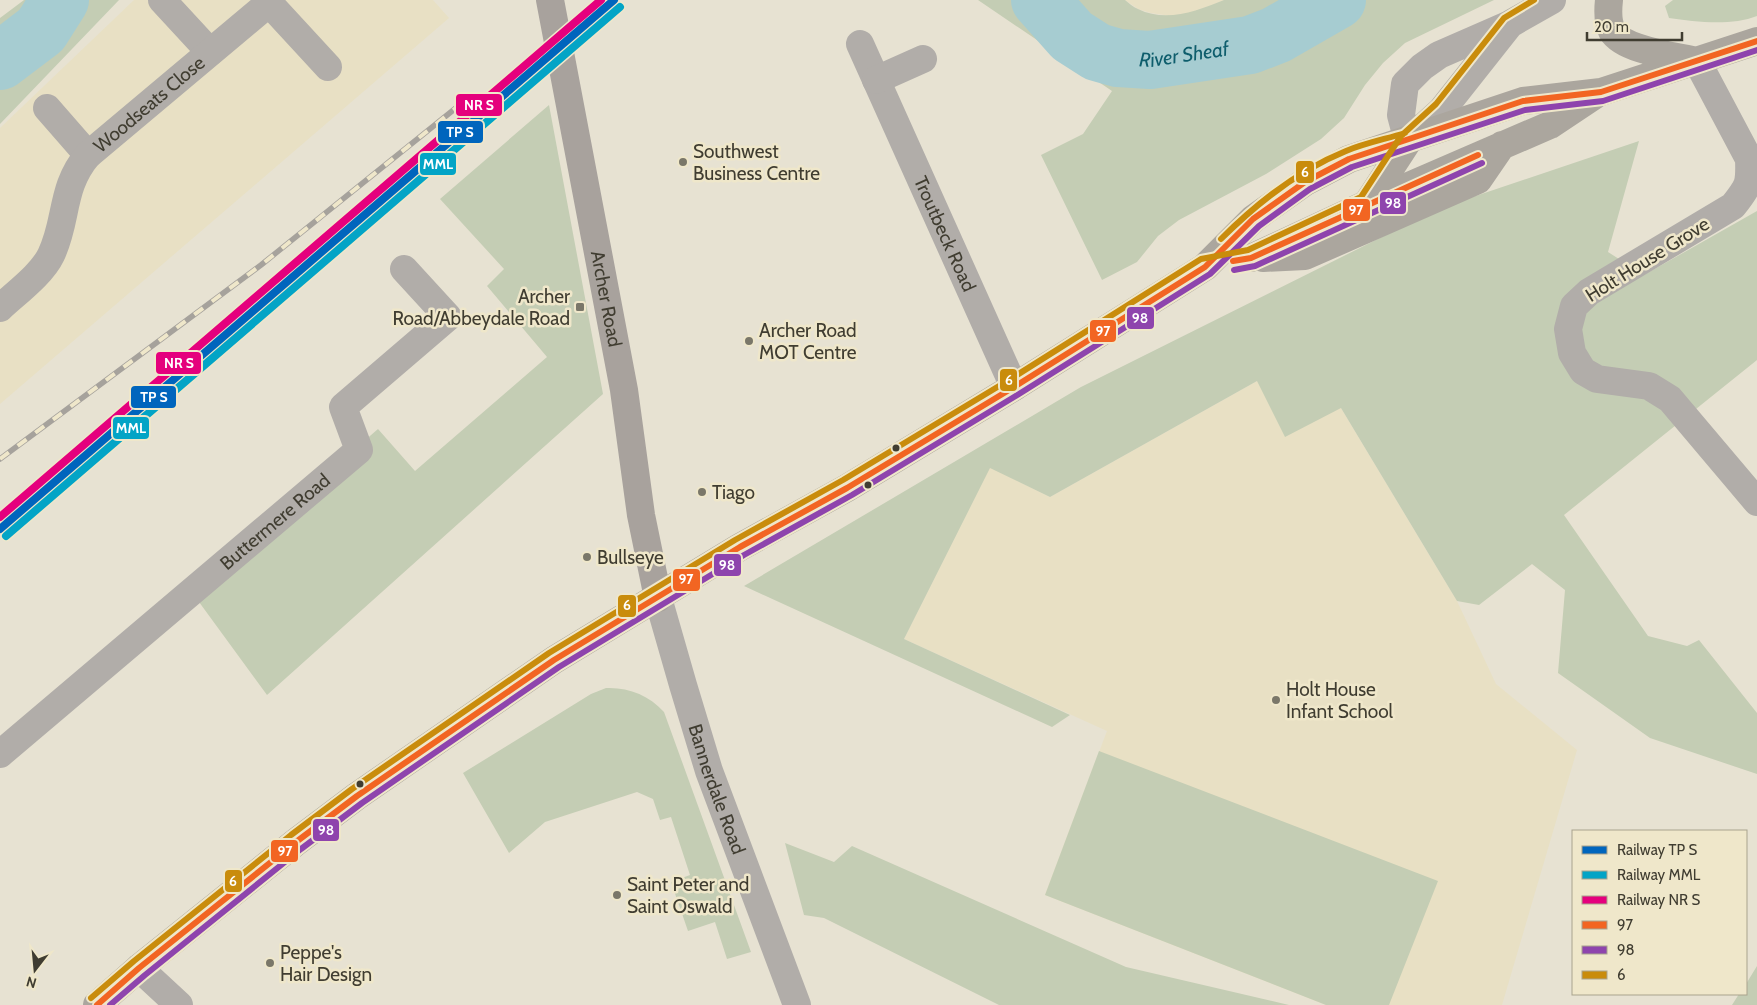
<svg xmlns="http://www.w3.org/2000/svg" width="1757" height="1005" viewBox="0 0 1757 1005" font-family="Cabin,sans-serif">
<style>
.built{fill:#e8e0c4}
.green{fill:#c4cdb4}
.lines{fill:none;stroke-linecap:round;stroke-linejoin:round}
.river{stroke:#a6ccd1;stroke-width:58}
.street{stroke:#b1ada9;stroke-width:28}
.secondary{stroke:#a8a29d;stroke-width:28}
.primary{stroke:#aba69e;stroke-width:28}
.rail-casing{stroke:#a6a29c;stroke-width:5.5}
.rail{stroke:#efe7ca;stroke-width:4;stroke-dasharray:11;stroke-linecap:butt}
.bus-1-casing{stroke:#efe7ca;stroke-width:10}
.bus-2-casing{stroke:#efe7ca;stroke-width:10}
.bus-3-casing{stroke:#efe7ca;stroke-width:10}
.bus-1{stroke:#f26522;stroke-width:6}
.bus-2{stroke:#8e44ad;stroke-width:6}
.bus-3{stroke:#c98c0c;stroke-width:6}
.rail-1-casing{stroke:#efe7ca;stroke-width:11}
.rail-2-casing{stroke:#efe7ca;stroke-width:11}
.rail-3-casing{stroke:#efe7ca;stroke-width:11}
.rail-1{stroke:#0065bd;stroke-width:8}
.rail-2{stroke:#03a4c6;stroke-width:8}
.rail-3{stroke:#e5007d;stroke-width:8}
.poi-dot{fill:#7a7769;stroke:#efe7ca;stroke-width:2}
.bus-dot{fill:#403d31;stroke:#efe7ca;stroke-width:2}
.labels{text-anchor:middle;stroke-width:5;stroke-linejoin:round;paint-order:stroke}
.street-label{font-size:19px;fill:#403d31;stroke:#efe7ca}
.poi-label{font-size:19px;fill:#403d31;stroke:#efe7ca;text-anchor:start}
.water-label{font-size:20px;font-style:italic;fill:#0e5d6c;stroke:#efe7ca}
.line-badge{stroke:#efe7ca;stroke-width:2}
.badge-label{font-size:14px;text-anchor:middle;font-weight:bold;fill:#fff}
</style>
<rect width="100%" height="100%" fill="#e7e2d2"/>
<path class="built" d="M134,0h299l16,18 -449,386v-276z
M1125,0h99l-27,12 -26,4 -20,-3 -13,-4z
M1257,381l84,27 116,193 39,83 81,66 -75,255h-176l-281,-110 62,-164 -203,-92 86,-172 60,30z"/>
<path class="green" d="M24,0h95l-119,124v-106z
M978,0h147c4,3 8,7 13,9 28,14 59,2 86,-9h270l-89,43 -22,20 -18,22 -21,33 -23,21 -55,35 -87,46 -21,16 -21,26 -35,18 -61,-125 42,-21 29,-43z
M1673,0h84v16c-25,10 -61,6 -88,2l-4,-12z
M549,105l54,289 -336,301 -76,-104 187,-162 37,42 132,-114 -60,-71 17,-17 -64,-70z
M1639,141l-31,111 36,23 113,-64v149l-193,155 84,121 39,10 12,-6 58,73v61l-107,-36 -92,-65 7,-83 -33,-26 -53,41 -22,-4 -116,-193 -56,29 -28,-56 -207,116 -60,-29 -86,171 166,76 -18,12 -308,-141 337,-199 359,-179z
M606,688c22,-1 43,7 58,24l87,240 -24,7 -12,-37 -27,9 -17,-49 19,-7 -19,-58 -11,3 -7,-21 -16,-7 -92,30 -36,31 -46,-80 128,-79z
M1099,751l339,130 -49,124h-63l-281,-110z
M785,843l49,19 18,-16 274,121 163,38h-290l-175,-87 -20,-3z
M1757,966v39h-25l7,-11h7v-10z"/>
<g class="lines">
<g class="river">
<path id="s1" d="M1040,0l32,36 25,16 21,6 32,2 100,-15 26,-10 61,-35"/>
<path d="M0,61l41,-31 19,-30"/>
</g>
<g class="street">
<path d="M162,0l48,52"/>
<path d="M1510,24l-68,86 -34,31 -7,-26 4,-31 17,-17 17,-12 71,-31 42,-24"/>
<path id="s2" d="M860,44l154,343"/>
<path d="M1697,61l52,98c1,25 0,27 -16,47l-144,86 -15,14 -6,23 4,24 11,18 14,8 52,7 21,13 87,103"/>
<path d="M876,80l47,-21"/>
<path d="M47,108l41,47"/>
<path id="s3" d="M0,308c16,-15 42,-34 51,-53 17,-35 9,-67 37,-100l181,-152 59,64"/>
<path id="s4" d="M658,598l25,87 26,86 88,234"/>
<path id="s5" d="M0,754l359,-304 -16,-43 105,-90 -44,-48"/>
<path d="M139,968l40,37"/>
</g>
<path class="secondary" id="s6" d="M550,0l74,390 17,125 17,83"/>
<path class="primary" d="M1609,0c-1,9 -1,23 3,31 12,20 64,25 85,30
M1367,204l41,-63
M1251,258l116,-54 183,-79 45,-30
M1263,258l42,-2 173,-76 24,-35
M97,1005l42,-37 157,-126 61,-46 197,-136 186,-113 107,-59 167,-101 191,-120 48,-48 52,-37 44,-23 174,-58 78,-9 156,-51"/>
<defs>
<path id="rail" d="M0,459l261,-194 211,-170"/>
</defs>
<use href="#rail" class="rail-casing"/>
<use href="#rail" class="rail"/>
<defs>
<path id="bus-1" d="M1233,261l18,-3 227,-103
M97,1005l42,-37 157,-126 61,-46 197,-136 186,-113 107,-59 167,-101 191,-120 48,-48 52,-37 44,-23 174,-58 78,-9 156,-51"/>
<path id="bus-2" d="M1234,270l21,-4 227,-103
M110,1005l35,-30 156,-126 61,-46 197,-136 185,-112 108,-60 167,-101 191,-120 49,-48 51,-37 42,-22 173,-57 78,-9 154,-51"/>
<path id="bus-3" d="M1221,239c36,-36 78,-69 125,-88 19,-8 40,-12 59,-18
M91,998l43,-37 157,-126 61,-46 197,-136 186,-113 108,-60 166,-100 192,-121 47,-9 113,-53 40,-61 35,-32 68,-86 30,-18"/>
</defs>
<use href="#bus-1" class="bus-1-casing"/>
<use href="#bus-2" class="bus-2-casing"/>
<use href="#bus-3" class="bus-3-casing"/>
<use href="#bus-1" class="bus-1"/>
<use href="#bus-2" class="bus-2"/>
<use href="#bus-3" class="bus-3"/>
<defs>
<path id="rail-1" d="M0,529l614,-529"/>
<path id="rail-2" d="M6,536l614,-529"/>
<path id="rail-3" d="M0,517l601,-517"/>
</defs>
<use href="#rail-1" class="rail-1-casing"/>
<use href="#rail-2" class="rail-2-casing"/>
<use href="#rail-3" class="rail-3-casing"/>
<use href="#rail-1" class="rail-1"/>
<use href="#rail-2" class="rail-2"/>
<use href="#rail-3" class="rail-3"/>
</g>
<g class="poi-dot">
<circle cx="683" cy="162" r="5"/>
<rect x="575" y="302" width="10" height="10" rx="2.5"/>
<circle cx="749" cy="341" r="5"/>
<circle cx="702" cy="492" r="5"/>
<circle cx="587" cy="557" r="5"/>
<circle cx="1276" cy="700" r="5"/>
<circle cx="617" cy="895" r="5"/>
<circle cx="270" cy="963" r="5"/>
</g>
<g class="bus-dot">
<circle cx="896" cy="448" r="4.5"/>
<circle cx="868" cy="485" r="4.5"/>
<circle cx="360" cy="784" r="4.5"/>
</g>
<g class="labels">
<g class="street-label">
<text dy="7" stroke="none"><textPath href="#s3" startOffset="261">Woodseats Close</textPath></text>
<text dy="7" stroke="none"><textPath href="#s2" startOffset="208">Troutbeck Road</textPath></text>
<text transform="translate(1647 259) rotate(-32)" y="7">Holt House Grove</text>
<text dy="7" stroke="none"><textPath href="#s6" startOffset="304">Archer Road</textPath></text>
<text dy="7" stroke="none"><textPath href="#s5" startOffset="360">Buttermere Road</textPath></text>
<text dy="7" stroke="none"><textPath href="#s4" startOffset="200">Bannerdale Road</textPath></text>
</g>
<g class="poi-label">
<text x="693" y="158">Southwest<tspan x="693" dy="22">Business Centre</tspan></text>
<text x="570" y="303" text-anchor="end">Archer<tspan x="570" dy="22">Road/Abbeydale Road</tspan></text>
<text x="759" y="337">Archer Road<tspan x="759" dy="22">MOT Centre</tspan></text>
<text x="712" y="499">Tiago</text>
<text x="597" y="564">Bullseye</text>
<text x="1286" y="696">Holt House<tspan x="1286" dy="22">Infant School</tspan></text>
<text x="627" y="891">Saint Peter and<tspan x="627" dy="22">Saint Oswald</tspan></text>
<text x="280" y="959">Peppe's<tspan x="280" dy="22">Hair Design</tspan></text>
</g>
<g class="water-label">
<text dy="7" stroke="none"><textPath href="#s1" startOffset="166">River Sheaf</textPath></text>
</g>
</g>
<g class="line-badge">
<rect x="455" y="93" width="48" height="24" rx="5" fill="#e5007d"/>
<rect x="437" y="120" width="47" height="24" rx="5" fill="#0065bd"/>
<rect x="419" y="152" width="38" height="24" rx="5" fill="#03a4c6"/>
<rect x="1295" y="160" width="20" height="24" rx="5" fill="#c98c0c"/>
<rect x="1379" y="191" width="28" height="24" rx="5" fill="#8e44ad"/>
<rect x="1342" y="198" width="29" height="24" rx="5" fill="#f26522"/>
<rect x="1126" y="306" width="29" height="24" rx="5" fill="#8e44ad"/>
<rect x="1089" y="319" width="28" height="24" rx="5" fill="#f26522"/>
<rect x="155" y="351" width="47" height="24" rx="5" fill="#e5007d"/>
<rect x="999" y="368" width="19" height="24" rx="5" fill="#c98c0c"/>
<rect x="130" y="385" width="47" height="24" rx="5" fill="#0065bd"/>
<rect x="112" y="416" width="38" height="24" rx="5" fill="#03a4c6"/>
<rect x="713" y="553" width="29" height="24" rx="5" fill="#8e44ad"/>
<rect x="672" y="568" width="29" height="24" rx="5" fill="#f26522"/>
<rect x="617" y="594" width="20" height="24" rx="5" fill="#c98c0c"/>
<rect x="312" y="818" width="28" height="24" rx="5" fill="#8e44ad"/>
<rect x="270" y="839" width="29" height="24" rx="5" fill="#f26522"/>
<rect x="224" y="869" width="19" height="24" rx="5" fill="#c98c0c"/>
</g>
<g class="badge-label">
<text x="479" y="110">NR S</text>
<text x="460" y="137">TP S</text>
<text x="438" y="169">MML</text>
<text x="1305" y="177">6</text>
<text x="1393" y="208">98</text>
<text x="1356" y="215">97</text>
<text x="1140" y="323">98</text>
<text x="1103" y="336">97</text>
<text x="179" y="368">NR S</text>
<text x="1009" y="385">6</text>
<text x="154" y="402">TP S</text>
<text x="131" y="433">MML</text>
<text x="727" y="570">98</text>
<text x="686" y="584">97</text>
<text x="627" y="610">6</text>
<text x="326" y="835">98</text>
<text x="285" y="856">97</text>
<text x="233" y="886">6</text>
</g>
<rect x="1572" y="830" width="175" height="165" fill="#efe7ca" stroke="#a9a38d"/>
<rect x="1582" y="846" width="25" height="8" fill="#0065bd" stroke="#a9a38d"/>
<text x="1617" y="855" font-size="15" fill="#403d31">Railway TP S</text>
<rect x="1582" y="871" width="25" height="8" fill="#03a4c6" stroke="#a9a38d"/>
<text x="1617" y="880" font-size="15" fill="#403d31">Railway MML</text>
<rect x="1582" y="896" width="25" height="8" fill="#e5007d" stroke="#a9a38d"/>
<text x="1617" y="905" font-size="15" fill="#403d31">Railway NR S</text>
<rect x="1582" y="921" width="25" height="8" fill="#f26522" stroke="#a9a38d"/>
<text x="1617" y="930" font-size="15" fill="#403d31">97</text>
<rect x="1582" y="946" width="25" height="8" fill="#8e44ad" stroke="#a9a38d"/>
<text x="1617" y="955" font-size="15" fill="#403d31">98</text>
<rect x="1582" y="971" width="25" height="8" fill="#c98c0c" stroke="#a9a38d"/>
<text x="1617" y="980" font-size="15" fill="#403d31">6</text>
<g transform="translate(35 970) rotate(196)" stroke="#efe7ca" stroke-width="4" paint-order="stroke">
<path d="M0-4L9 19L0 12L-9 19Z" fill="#403d31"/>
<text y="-8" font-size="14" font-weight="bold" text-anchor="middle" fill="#403d31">N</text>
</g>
<path d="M1587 32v8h95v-8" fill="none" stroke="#403d31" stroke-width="2.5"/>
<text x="1594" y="32" font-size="15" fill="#403d31" stroke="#efe7ca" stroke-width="4" paint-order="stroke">20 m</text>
</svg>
